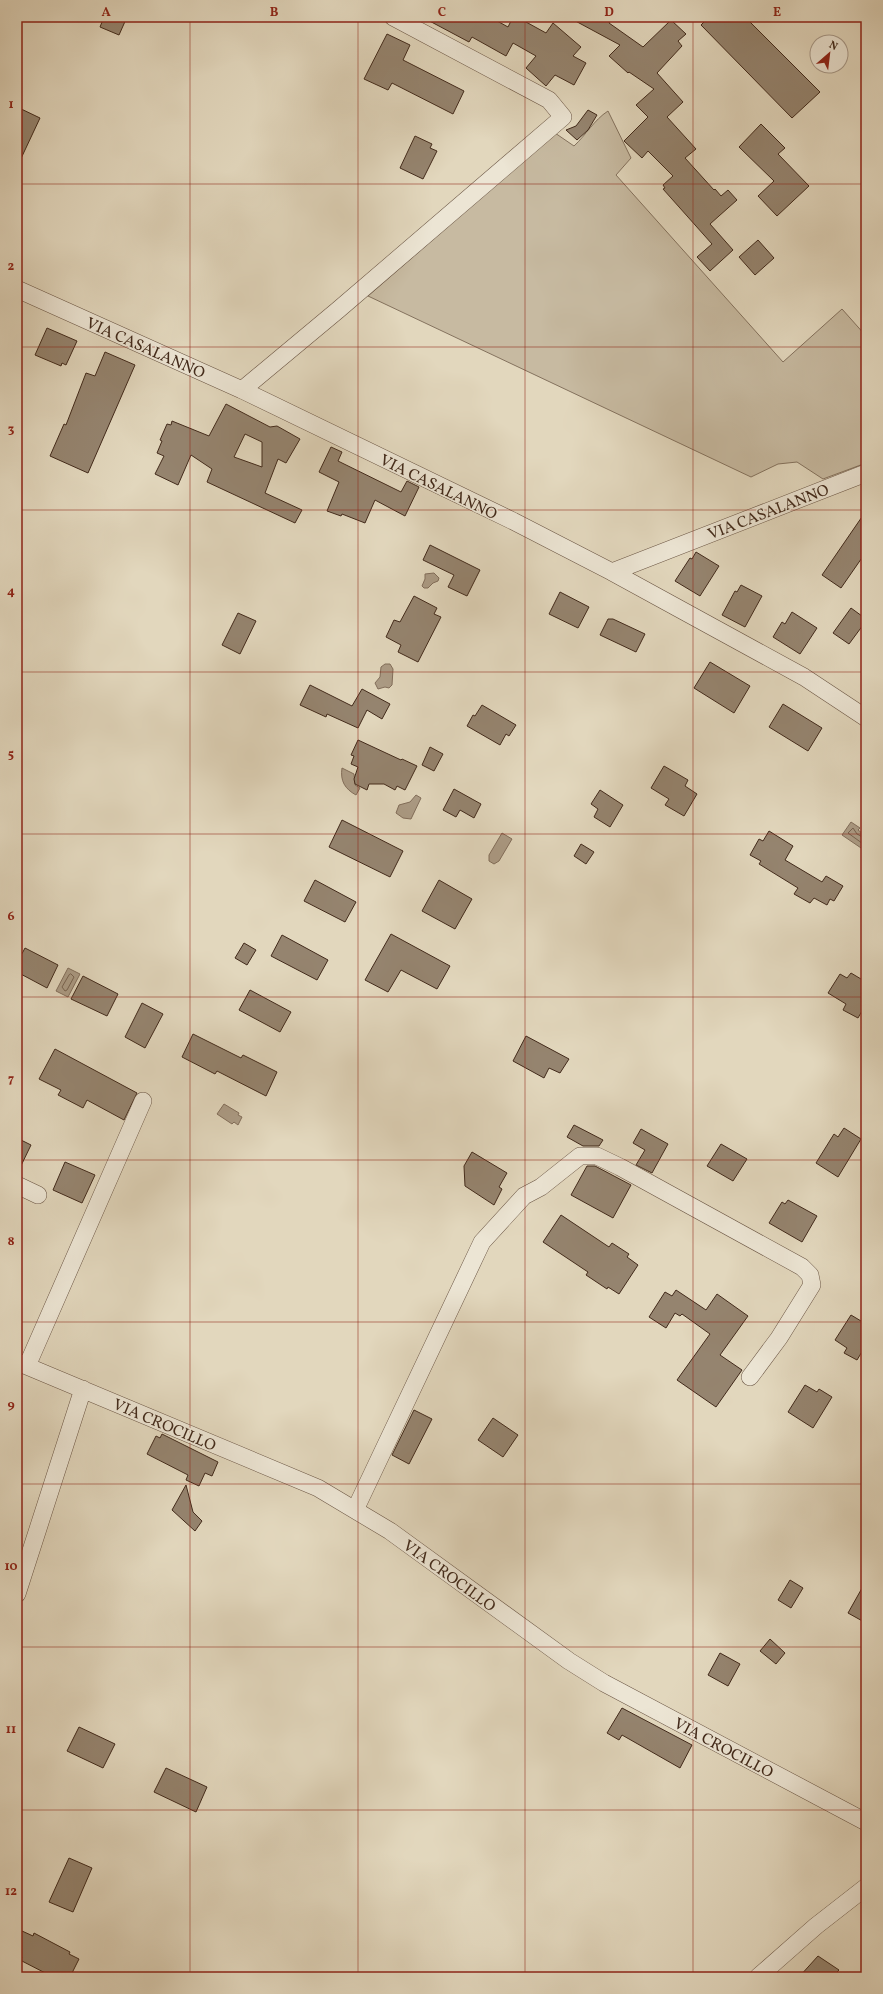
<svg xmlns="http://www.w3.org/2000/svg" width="883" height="1994" viewBox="0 0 883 1994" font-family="Vollkorn,serif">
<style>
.green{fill:#c7baa1;stroke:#84725e}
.water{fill:#ac9c86;stroke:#826e5b}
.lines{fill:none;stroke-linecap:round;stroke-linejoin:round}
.shore{stroke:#776350;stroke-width:1}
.building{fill:#95846f;stroke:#422a1b;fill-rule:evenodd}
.minor-casing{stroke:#6a5544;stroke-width:18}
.minor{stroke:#ece5d4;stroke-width:17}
.grid{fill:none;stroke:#8f2418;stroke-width:1;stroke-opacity:0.55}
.labels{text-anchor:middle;stroke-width:3;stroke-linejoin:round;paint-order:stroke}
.street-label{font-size:16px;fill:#422a1b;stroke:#ece5d4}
.neatline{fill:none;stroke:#8f2418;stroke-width:1.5}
.grid-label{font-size:13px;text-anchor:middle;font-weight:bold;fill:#8f2418}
</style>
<rect width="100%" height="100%" fill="#e2d7bd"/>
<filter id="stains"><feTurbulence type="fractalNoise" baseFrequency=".005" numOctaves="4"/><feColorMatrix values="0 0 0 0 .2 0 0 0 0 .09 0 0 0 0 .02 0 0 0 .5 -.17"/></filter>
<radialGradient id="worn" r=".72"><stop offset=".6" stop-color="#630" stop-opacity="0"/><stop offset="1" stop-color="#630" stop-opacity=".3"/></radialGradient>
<path class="green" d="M608,111l23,47 -15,17 167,187 59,-53 24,27v127l-43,16 -26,-17 -19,2 -27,13 -383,-181 187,-163 19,13c12,-11 20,-26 34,-35z"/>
<path class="water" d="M434,573l5,5 -1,3 -5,2 -5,5h-4l-2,-2 3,-7v-5z
M385,664h5l3,5 -1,16 -3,3 -4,-1 -7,2 -3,-6 5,-6 1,-10z
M342,768l12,6 1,11 5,3 -4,7c-11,-6 -16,-14 -14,-27z
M416,795l5,3 -10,21 -8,-1 -7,-5 3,-8 11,-3z
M851,822l9,6 -2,2 8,6v12l-2,2 -22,-15z
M502,833l10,6 -13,22 -5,3 -5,-3v-6z
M68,968l12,6 -12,23 -12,-6z
M224,1104l15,9 -1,2 4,2 -4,8 -4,-3 -2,2 -15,-10z"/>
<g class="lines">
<path class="shore" d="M866,839l-9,-5 -4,-6 -5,5 18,13
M71,974l3,3 -7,13 -2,1 -3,-4 7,-12z"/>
</g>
<path class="building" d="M104,17h23l-8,18 -19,-8z
M422,17h68l18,10 5,-10h4l29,16 7,-10 28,24 -8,9 13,7 -12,22 -19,-10 -9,11 -20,-18 10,-12 -23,-13 -7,13 -34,-19 -3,5z
M568,17h44l-3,6 34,24 28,-27 15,14 -8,7 4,5 -25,27 26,29 -16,15 29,32 -11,9 29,32 1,-1 6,7 7,-6 9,10 -27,24 23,26 -23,21 -13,-14 15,-13 -49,-55 2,-1 -2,-3 10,-9 -25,-25 -6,7 -18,-17 24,-24 -12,-12 18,-16 -25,-17 -1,1 -19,-17 11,-11z
M709,17h36l75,75 -28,26 -91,-93z
M387,34l23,11 -7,15 61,31 -11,23 -61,-31 -4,7 -24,-11z
M17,107l23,11 -23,49z
M588,110l9,5 -9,15 -11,10 -11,-10 10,-4z
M761,124l24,24 -7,6 31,32 -32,30 -19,-20 16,-15 -35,-34z
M415,136l17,8 -2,4 7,3 -14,28 -23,-11z
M758,240l16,18 -19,17 -16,-18z
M47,328l30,13 -11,24 -4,-2 -1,3 -26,-11z
M105,352l30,13 -47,108 -38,-17 14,-32 2,1 20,-52 9,3z
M226,404l44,23 7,-1 23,13 -14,24 -8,-4 -13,34 37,17 -7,13 -88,-41 5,-13 -21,-14 -13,30 -23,-11 9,-18 -7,-3 5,-12 -2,-1 7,-16 4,1 1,-4 37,15zM245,434l17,8v25l-28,-10z
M331,447l11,5 -4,9 63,31 6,-11 12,6 -14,29 -30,-16 -10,23 -23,-9 -1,2 -14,-5 12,-29 -20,-10z
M866,511v41l-25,36 -19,-13z
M430,545l50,25 -13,26 -19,-9 6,-12 -31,-15z
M696,552l23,14 -19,30 -25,-15 15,-23 2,1z
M741,585l21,11 -17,31 -23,-12 13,-24 2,1z
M560,592l29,15 -11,21 -29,-14z
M414,596l23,12 -3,6 7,3 -23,45 -20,-10 3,-7 -15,-8 8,-17 6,2z
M851,608l15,11v2l-17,23 -16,-11z
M792,612l25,16 -17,26 -27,-17 9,-15 3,2z
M238,613l18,8 -16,33 -18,-9z
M608,619h5l32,15 -9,18 -36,-17z
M710,662l40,24 -16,27 -40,-25z
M310,685l42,21 10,-17 28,15 -8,15 -15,-9 -9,18 -31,-14 -1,3 -26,-12z
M783,704l39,24 -14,23 -39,-24z
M482,705l34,20 -7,11 -3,-2 -6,11 -33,-19 6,-11 2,1z
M358,740l43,20 1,-1 15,7 -12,24 -8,-4 -2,4 -11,-6h-15l-2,6 -12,-6 -1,-5 4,-12 -7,-3 3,-8 -3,-1z
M430,747l13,7 -9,17 -12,-6z
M664,766l24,14 -3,6 12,8 -13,22 -19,-11 4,-6 -18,-11z
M454,789l27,15 -7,14 -14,-8 -4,7 -13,-7z
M600,790l23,15 -13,22 -16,-10 4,-8 -7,-5z
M342,820l61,31 -13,26 -61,-30z
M769,831l24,15 -8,14 37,22 4,-6 17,10 -9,15 -4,-2 -3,6 -13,-7 -4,5 -16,-9 4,-6 -39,-24 2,-3 -11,-6 9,-16 4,2z
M581,844l13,8 -8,12 -12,-8z
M315,880l41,22 -11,20 -41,-21z
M439,880l33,19 -17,30 -33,-18z
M391,934l59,32 -13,23 -36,-19 -13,22 -23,-12z
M282,935l46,25 -11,20 -46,-24z
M244,943l12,7 -9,15 -12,-7z
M25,948l33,17 -11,23 -30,-16v-9z
M851,973l15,9v22l-8,14 -15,-8 3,-6 -18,-11 12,-19 7,4z
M83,976l35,18 -11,22 -36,-17z
M250,990l41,22 -11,20 -41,-22z
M142,1003l21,11 -18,34 -20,-11z
M193,1034l48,24 2,-3 34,17 -11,24 -49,-25 -2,3 -33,-17z
M526,1036l43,23 -9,14 -11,-5 -5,10 -31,-17z
M55,1049l82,44 -13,27 -37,-20 -4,8 -25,-13 3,-5 -22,-11z
M574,1125l29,15 -4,6h-16l-16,-9z
M844,1128l17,11 -23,38 -22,-14 18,-29 4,3z
M641,1129l27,15 -16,29 -16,-8 9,-15 -12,-7z
M17,1138l14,7 -14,29z
M721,1144l26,15 -14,22 -26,-15z
M472,1152l35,21 -8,14 3,2 -8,16 -29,-19 -1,-20z
M65,1162l30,13 -13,28 -29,-13z
M587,1166h8l36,19 -18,33 -42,-23z
M788,1200l29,16 -15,26 -33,-19 13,-21 3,2z
M561,1215l48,32 3,-4 17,11 -2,3 11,8 -19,29 -11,-7 -1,2 -21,-14 2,-3 -45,-30z
M676,1290l30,20 11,-16 31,22 -28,39 22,15 -26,37 -39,-27 33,-46 -28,-20 -2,2 -5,-3 -9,15 -17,-11 16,-25 7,4z
M851,1315l15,9v21l-9,15 -13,-7 3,-5 -12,-8z
M805,1385l12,7 2,-3 13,8 -19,31 -25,-16z
M414,1410l18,9 -23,45 -17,-9z
M493,1418l25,17 -15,22 -25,-17z
M162,1434l56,28 -6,14 -7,-3 -6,13 -13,-6 2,-5 -41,-21 9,-18 4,2z
M186,1485l7,27 9,9 -7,10 -23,-21z
M790,1580l13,8 -12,20 -13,-8z
M866,1581v42l-18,-10z
M770,1639l15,14 -9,11 -16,-13z
M720,1653l20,11 -12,22 -20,-11z
M622,1708l70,37 -12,23 -58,-33 -3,5 -12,-7z
M79,1727l36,17 -12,24 -36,-17z
M166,1768l41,19 -11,25 -42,-20z
M69,1858l23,10 -19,44 -24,-10z
M22,1931l11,5 1,-3 36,19 -1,2 10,5 -9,18h-17l-33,-17 2,-3 -5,-2v-14z
M818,1956l21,14 -7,7h-33z"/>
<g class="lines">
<defs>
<path id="minor" d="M17,289l225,101 271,131 99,51 254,-99
M242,390l96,-80 225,-193 -14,-17 -156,-83
M612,572l192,105 62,41
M17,1185l21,10
M17,1362l301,126 72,43 179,130 35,22 262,139
M27,1366l116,-265
M355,1510l127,-268 42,-46 17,-9 39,-31h17l23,11 182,100 8,8 2,10 -33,53 -29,39
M17,1594l66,-205
M758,1977l58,-51 50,-39"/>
</defs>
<use href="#minor" class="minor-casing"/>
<use href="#minor" class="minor"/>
</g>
<path class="grid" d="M190,17v1960M358,17v1960M525,17v1960M693,17v1960M17,184h849M17,347h849M17,510h849M17,672h849M17,834h849M17,997h849M17,1160h849M17,1322h849M17,1484h849M17,1647h849M17,1810h849"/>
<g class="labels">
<g class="street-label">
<text transform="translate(146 347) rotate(24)" y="6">VIA CASALANNO</text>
<text transform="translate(439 486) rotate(26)" y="6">VIA CASALANNO</text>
<text transform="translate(768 511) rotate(-21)" y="6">VIA CASALANNO</text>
<text transform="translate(165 1424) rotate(23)" y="6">VIA CROCILLO</text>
<text transform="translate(450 1575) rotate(36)" y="6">VIA CROCILLO</text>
<text transform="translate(724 1747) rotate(28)" y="6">VIA CROCILLO</text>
</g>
</g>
<rect width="883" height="1994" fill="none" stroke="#e2d7bd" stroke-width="44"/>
<g transform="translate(829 54) rotate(28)"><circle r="19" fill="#ece5d4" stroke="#a89a8a"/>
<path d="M0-3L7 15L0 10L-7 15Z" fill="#8f2418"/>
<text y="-6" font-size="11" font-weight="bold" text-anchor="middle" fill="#422a1b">N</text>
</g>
<rect x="22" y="22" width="839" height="1950" class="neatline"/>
<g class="grid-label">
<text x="106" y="16">A</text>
<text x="274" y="16">B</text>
<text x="442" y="16">C</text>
<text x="609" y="16">D</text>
<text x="777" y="16">E</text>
<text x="11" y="108">1</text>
<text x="11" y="270">2</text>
<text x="11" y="433">3</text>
<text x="11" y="595">4</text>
<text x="11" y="758">5</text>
<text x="11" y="920">6</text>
<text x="11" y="1083">7</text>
<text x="11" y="1245">8</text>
<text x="11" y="1408">9</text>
<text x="11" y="1570">10</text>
<text x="11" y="1733">11</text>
<text x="11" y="1895">12</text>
</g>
<rect width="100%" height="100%" filter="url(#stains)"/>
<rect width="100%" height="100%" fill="url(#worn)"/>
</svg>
